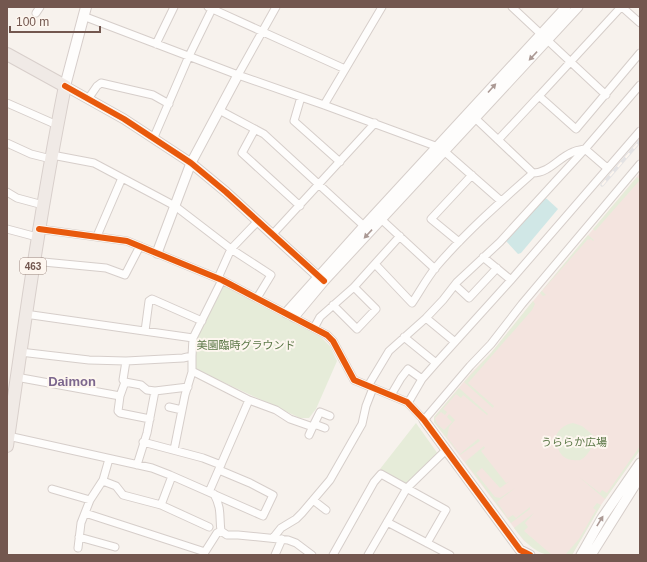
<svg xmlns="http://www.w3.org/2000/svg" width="647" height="562" viewBox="0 0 647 562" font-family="Helvetica,'Noto Sans JP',sans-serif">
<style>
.commercial{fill:#f4e4df}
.green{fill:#e6ecd9}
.water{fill:#d0e7e6}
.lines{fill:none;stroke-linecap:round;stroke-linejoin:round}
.minor-casing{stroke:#d6ceca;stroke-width:9}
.tertiary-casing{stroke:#d6ceca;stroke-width:11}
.secondary-casing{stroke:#d6cdca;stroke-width:12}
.trunk-casing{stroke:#d8cfcb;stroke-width:14}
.minor{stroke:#fefdfc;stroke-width:7}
.tertiary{stroke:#fefdfc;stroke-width:9}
.secondary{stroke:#fefdfc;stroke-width:10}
.trunk{stroke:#f0eae6;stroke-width:12}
.rail-casing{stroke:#e4e3e4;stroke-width:3.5}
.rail{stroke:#fdf6ef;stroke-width:2;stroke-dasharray:6;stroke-linecap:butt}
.cycleway-casing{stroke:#fdf6ef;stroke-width:8}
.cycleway{stroke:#e8590c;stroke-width:6}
.oneway{fill:#ab9994}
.labels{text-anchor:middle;stroke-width:4;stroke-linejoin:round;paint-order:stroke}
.shield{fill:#fdf6ef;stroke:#9c877f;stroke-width:1}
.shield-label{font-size:10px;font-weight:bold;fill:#73574f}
.park-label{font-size:11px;fill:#5c7848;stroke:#fdf6ef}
.quarter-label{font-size:13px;font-weight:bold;fill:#7c678e;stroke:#fdf6ef}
</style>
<rect width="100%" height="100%" fill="#f7f2ed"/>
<path class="commercial" d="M640,173v277l-39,55 -29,50h-25l-23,-14 -90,-119v-5l38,-45 19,-19 38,-47z"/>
<path class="green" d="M637,177l3,3 -45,51 -2,-2z
M588,235l6,5 -1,1 -2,-2 -2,1 -1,-1 -46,52 4,4 -3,1 -3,-3z
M224,286l97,51 9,9 7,15 -21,48 -7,9h-9l-105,-49 2,-31z
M533,301l2,3 -3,6 -64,73 26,23 -1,2 -29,-26 27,-29z
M459,388l29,26 -1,1 -24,-20 -2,3 -5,-4 -13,15 4,3 -2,3 -4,-3 -6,6 2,6 7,6 8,-8 -5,-5 2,-3 6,6 -6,7 -2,10 13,17 18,-15 2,2 -20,14 -26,-33v-5z
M416,423l22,31 -32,31 -26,-16z
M573,423l9,3 11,9 2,9c-4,4 -8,12 -13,15 -2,2 -6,1 -9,1 -13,-1 -16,-12 -18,-23 5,-9 9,-12 18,-14z
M484,446l1,2 -4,3 25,32 4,-2 -10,7 -18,-20 -6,5 19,24 5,1 15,-10 -18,14 11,16 5,-3 3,3 14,-11v2l-19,14 -46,-61z
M640,446v4l-35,49 -26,-22 21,16 2,-3 5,3z
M597,503l4,2 -29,50h-7l14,-16 17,-29 -3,-2z
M534,513l-9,10 3,4 -4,4 28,24c-16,0 -29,-15 -38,-27z"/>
<path class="water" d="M545,198l2,1 11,10 -37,44 -3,1 -12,-13z"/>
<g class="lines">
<defs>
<path id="minor" d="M208,7l137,62
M512,7l94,88
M622,7l18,16
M36,13l4,-6
M83,16l155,59 86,30 114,42 6,4 57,50
M156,44l18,-37
M238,75l38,-68
M539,96l82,-89
M301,97l-7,24 46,41
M88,99l9,-13 4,-3 52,12 16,9
M7,103l50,22
M324,105l58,-98
M219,110l45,24 100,92
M475,118l58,55
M255,129l-13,24 58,53
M154,137l35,-81 24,-49
M498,140l41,-44 37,33 64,-76
M7,143l24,11 20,5
M52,155l42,8 81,43 56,43 40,26 -14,23
M7,192l10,6 26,7
M381,219l54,50
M7,229l30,8
M39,229l88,12 95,39 105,55 6,6 21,39 53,22 17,18 46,-54 21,-22 31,-40 118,-140
M272,235l103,-112
M97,236l25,-58
M459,242l-28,-23 41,-44
M483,257l28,23
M33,261l73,7 19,7 15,-29
M375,264l37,39c8,-12 15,-25 24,-36 29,-34 63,-64 97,-94 16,0 25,-15 40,-21 4,-2 8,-2 12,-3l22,19
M218,278l13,-29 27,-28
M455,285l14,13 28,-30
M333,305l24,24 19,-20 -22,-22
M25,314l168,24
M426,318l29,24
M314,328l6,-11 34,-30 46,-51
M145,331l4,-30 3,-2 50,22
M404,337l32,26
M20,352l69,8 37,1 57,-3 9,-2 1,-18 29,-58
M126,361l-3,19 2,2 16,3 6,5 8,1 33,-4
M192,372v-16
M16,377l104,19
M125,382l-5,14 -2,15 2,2 30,6
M368,386l21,-35 37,-33 17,-18 14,-18 43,-40 85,-93 55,-64
M391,395l10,-17 7,-9 14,10
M408,403l14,-24 14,-16 75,-83 129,-149
M169,407l13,3
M309,435l6,-13 5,-10 10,4
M8,436l144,32 18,7 93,41 10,-21 -23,-12 -31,-13
M143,442l60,16 18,7
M174,450l11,-55 7,-23h2l55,28 27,10 14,9 20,7 7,-1 8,3
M137,465l10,-32 8,-42
M103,481l13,5 7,9 38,10 48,22
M52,489l38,11
M209,492l40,-92
M214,494c8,15 5,22 7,37l6,4h11l50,5 8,3 16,12
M313,500l13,10
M161,505l11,-29
M85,513l120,39
M387,522l63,33
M79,537l36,10
M273,538l8,-10 15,-9 6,-6 28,-33 32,-56 4,-18 7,-18
M78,548l3,-25 9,-23 13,-20 6,-21
M203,555l14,-22 4,-2
M275,555l7,-16
M333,555l41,-73 7,-8 65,36 -19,33
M368,555l39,-67 39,-38"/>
<path id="tertiary" d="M65,86l59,33 67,44 35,29 97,89
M157,253l34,-90 47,-88
M286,313l78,-87 202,-219
M294,317l30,-36 254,-274
M424,420l96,130 10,5
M581,555l21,-37 38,-55
M591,555l49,-78"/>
<path id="secondary" d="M65,86l21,-79"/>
<path id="trunk" d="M7,54l58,32c-24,120 -41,240 -58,360"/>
</defs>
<use href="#minor" class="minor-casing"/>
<use href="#tertiary" class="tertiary-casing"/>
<use href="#secondary" class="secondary-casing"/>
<use href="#trunk" class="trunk-casing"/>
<use href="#minor" class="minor"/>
<use href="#tertiary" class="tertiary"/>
<use href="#secondary" class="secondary"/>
<use href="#trunk" class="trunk"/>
<defs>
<path id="rail" d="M602,185l38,-44"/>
</defs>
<use href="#rail" class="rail-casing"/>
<use href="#rail" class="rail"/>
<defs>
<path id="cycleway" d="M65,86l59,33 67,44 35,29 98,89
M39,229l88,12 95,39 105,55 6,6 21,39 53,22 17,18 96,130 10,5"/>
</defs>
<use href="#cycleway" class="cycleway-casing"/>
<use href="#cycleway" class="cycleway"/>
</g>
<defs><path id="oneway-solid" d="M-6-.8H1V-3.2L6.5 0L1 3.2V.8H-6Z"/></defs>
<g class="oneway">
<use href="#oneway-solid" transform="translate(533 56) rotate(133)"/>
<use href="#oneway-solid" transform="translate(492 88) rotate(-48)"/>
<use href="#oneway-solid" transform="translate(368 234) rotate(133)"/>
<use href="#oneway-solid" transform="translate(600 521) rotate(-58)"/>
</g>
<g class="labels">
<rect class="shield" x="20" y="258" width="26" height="16" rx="3"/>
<g class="shield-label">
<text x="33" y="270">463</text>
</g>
<g class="park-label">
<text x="246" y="349">美園臨時グラウンド</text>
<text x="574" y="446">うららか広場</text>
</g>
<g class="quarter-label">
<text x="72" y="386">Daimon</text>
</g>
</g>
<rect width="647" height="562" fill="none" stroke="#73574f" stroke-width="16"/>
<path d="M10 26v6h90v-6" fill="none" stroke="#73574f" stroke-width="2"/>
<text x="16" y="26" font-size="12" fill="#73574f" stroke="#fdf6ef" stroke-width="3" paint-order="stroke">100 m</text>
</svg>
